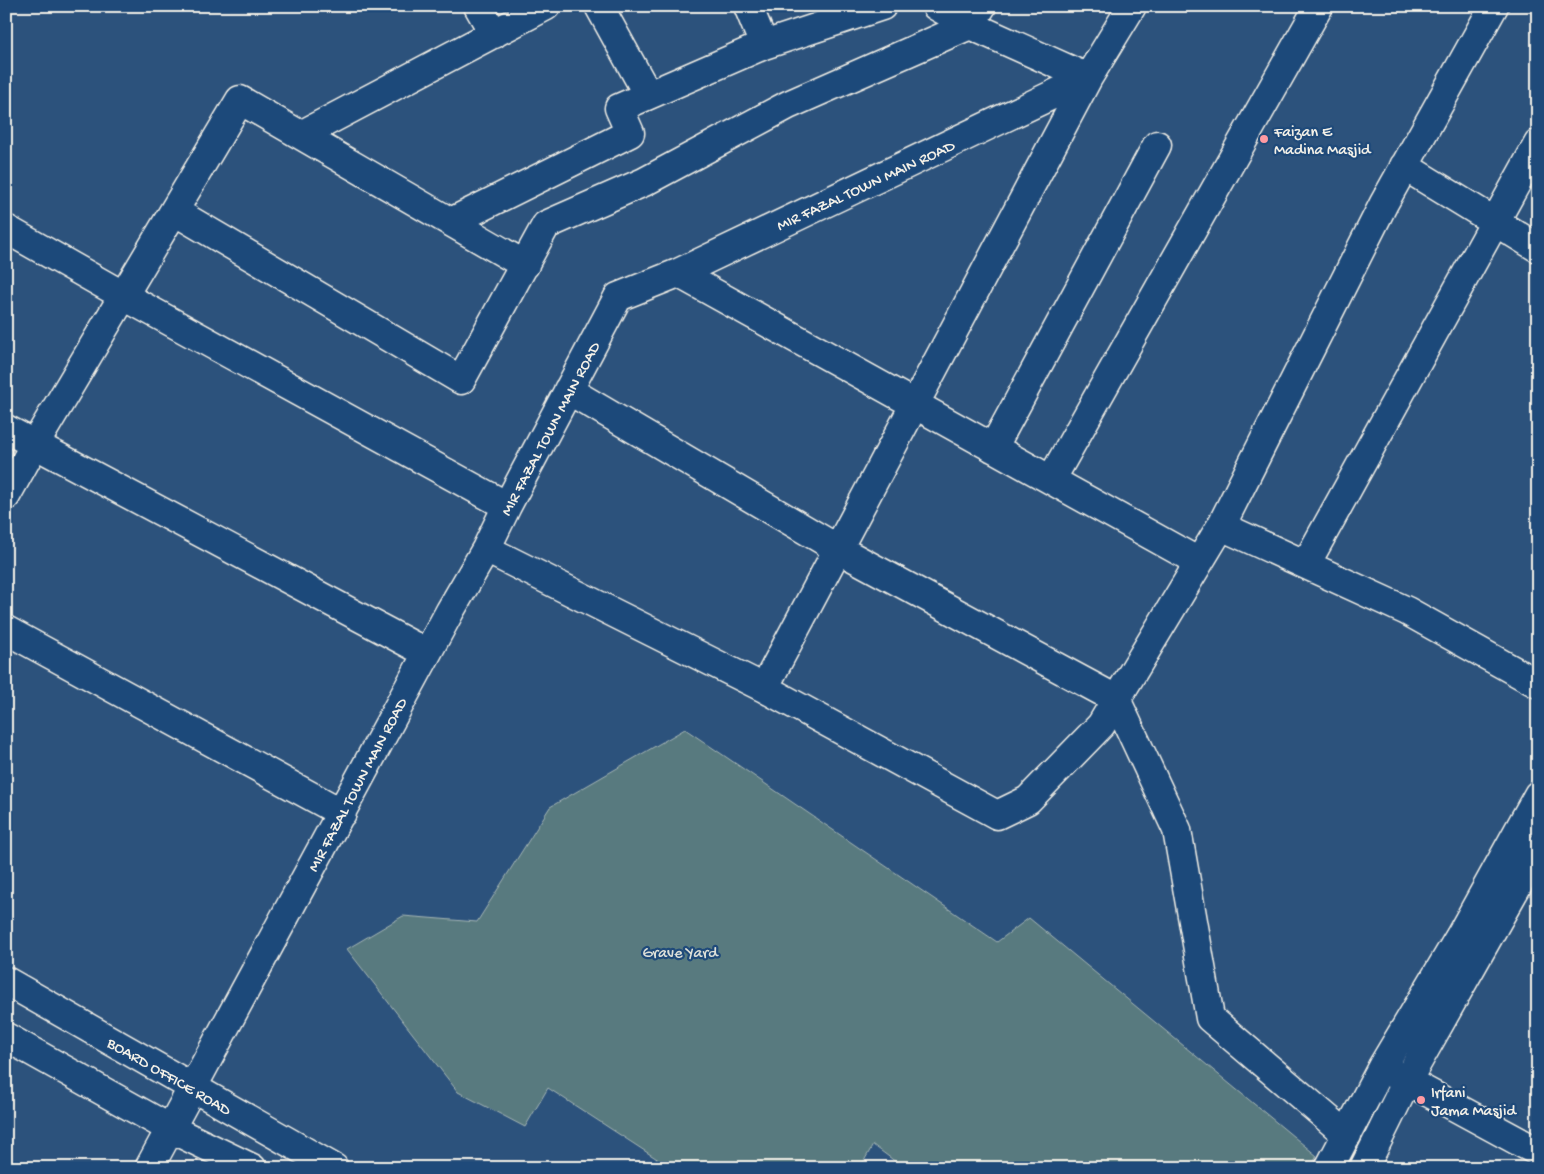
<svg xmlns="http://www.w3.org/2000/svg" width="1544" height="1174" viewBox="0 0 1544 1174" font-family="'Gochi Hand',sans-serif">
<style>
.green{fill:#597a7f;stroke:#a6b6b4}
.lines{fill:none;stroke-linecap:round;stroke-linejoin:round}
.street-casing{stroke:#f4f1e8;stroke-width:31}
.secondary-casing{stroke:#f4f1e8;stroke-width:31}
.street{stroke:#1f4a7a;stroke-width:28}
.secondary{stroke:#1f4a7a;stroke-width:28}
.poi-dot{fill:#ff9aa2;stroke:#1f4a7a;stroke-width:2}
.labels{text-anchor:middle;stroke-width:4.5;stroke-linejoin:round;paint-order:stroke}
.poi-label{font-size:16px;fill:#f4f1e8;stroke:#1f4a7a;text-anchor:start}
.street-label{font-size:16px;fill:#f4f1e8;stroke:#1f4a7a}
.park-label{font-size:16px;fill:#dddfd8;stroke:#1f4a7a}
</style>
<rect width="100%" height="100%" fill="#2c527c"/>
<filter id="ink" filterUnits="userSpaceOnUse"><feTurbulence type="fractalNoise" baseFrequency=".02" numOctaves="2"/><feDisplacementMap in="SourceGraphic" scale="10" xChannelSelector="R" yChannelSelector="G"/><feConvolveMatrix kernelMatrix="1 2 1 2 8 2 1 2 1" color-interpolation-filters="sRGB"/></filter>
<g filter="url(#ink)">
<path class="green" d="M685,729l312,213 32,-24 288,238 -7,12h-406l-31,-23 -13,23h-189l-123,-80 -23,39 -67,-35 -111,-143 56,-33 74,6 73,-115z"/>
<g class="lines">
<defs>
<path id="street" d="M478,6l16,28
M599,6l49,89
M748,6l16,39
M936,6l34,19 118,53 -324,610 233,127 31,-15 73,-75 120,-199 163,-323 110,-197
M301,135l245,-129
M1404,166l134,82
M174,211l287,169 85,-155 98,-43 144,-77 182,-80 12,-19
M451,222l179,-89 -11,-25 145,-63 118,-39
M6,229l118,67 383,210
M678,273l521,289
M568,390l270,159 278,150 61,131 33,188 137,117
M6,429l421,224
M993,448l164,-303
M1051,480l268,-474
M6,496l29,-52 205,-344 285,165
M1221,526l186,85 131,73
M486,549l278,139
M1306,564l232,-420
M6,630l336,183
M1385,1069l153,83
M149,1168l301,-557 36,-62 21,-43 111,-209 60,-24 410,-195 44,-72"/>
<path id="secondary" d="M6,981l328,187
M6,1037l163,91 83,40
M1329,1168l53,-101 78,-131 78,-141
M1364,1168l43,-87 131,-232"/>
</defs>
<use href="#street" class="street-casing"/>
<use href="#secondary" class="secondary-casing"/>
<use href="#street" class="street"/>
<use href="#secondary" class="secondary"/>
</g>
</g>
<g class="poi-dot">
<circle cx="1264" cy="139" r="5"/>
<circle cx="1421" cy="1100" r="5"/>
</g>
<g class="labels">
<g class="poi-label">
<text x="1274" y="136">Faizan E<tspan x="1274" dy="18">Madina Masjid</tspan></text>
<text x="1431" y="1097">Irfani<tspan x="1431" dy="18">Jama Masjid</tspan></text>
</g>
<g class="street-label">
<text transform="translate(865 184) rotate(-25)" y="6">MIR FAZAL TOWN MAIN ROAD</text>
<text transform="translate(549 428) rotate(-62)" y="6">MIR FAZAL TOWN MAIN ROAD</text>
<text transform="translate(356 784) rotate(-62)" y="6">MIR FAZAL TOWN MAIN ROAD</text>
<text transform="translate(170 1075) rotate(30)" y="6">BOARD OFFICE ROAD</text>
</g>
<g class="park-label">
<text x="680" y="957">Grave Yard</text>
</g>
</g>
<rect width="1544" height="1174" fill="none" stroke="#1f4a7a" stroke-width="25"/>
<rect x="12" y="12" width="1519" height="1149" fill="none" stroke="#f4f1e8" stroke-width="2" filter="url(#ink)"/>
</svg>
